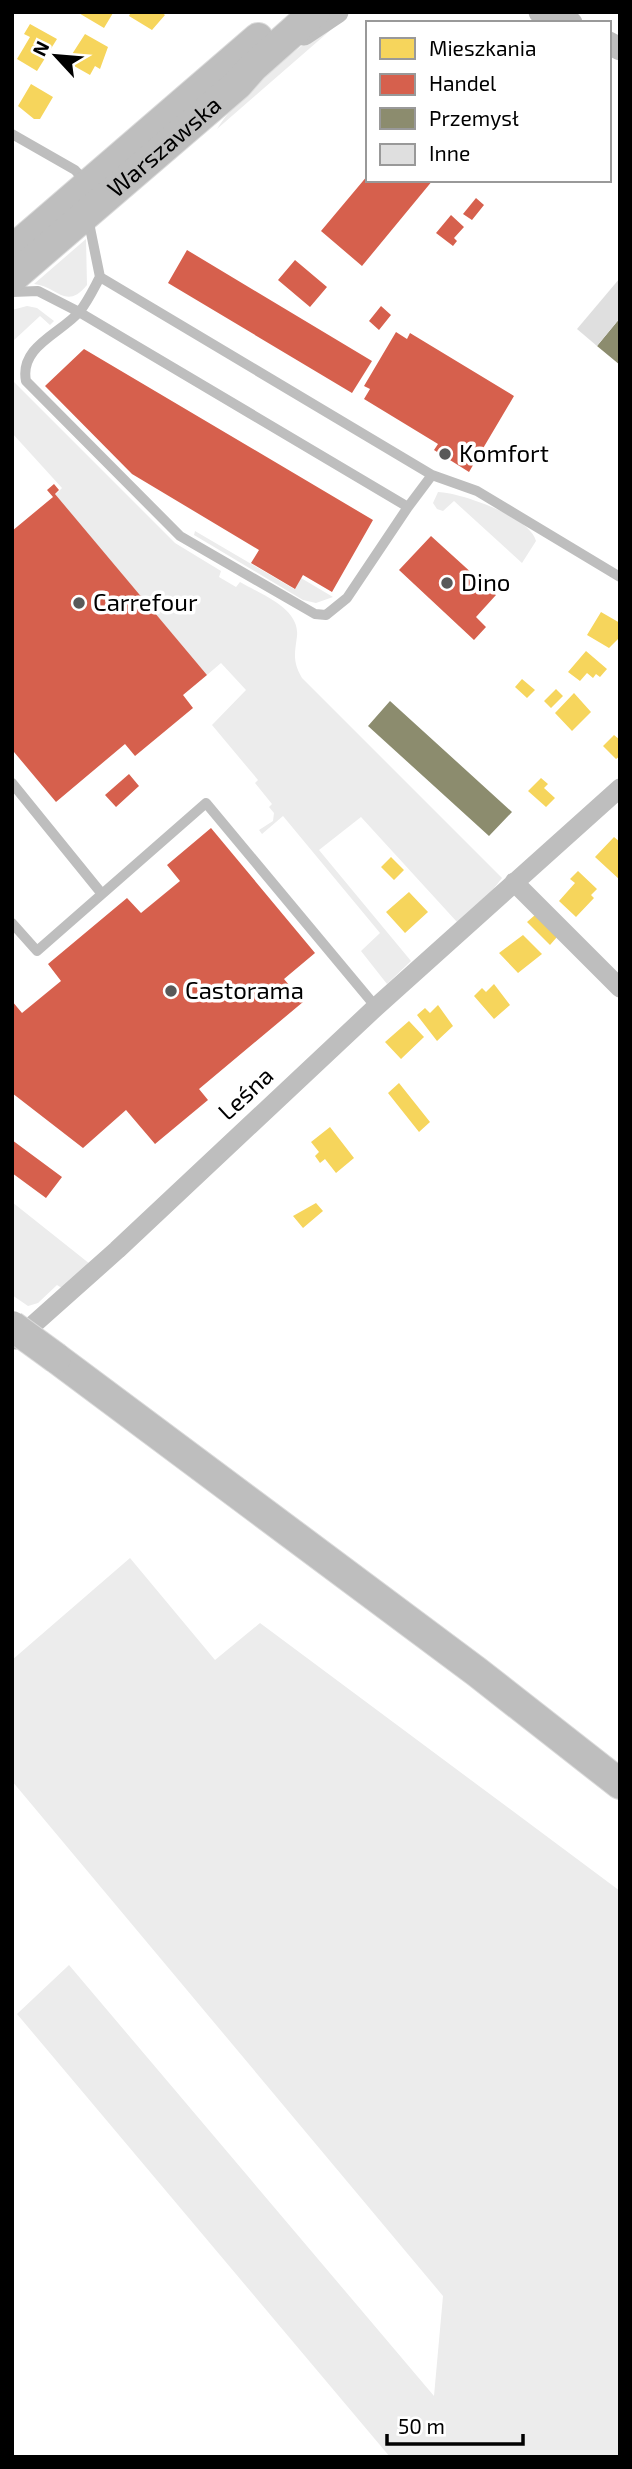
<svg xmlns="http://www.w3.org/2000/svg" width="632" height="2469" viewBox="0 0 632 2469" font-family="'Exo 2',sans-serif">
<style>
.green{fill:#ececec}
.homes{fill:#f6d55c}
.shops{fill:#d6604d}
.industry{fill:#8c8c6e}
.building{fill:#dfdfdf}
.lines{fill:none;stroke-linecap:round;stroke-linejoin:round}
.primary-casing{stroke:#dbdbdb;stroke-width:32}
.service{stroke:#bebebe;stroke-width:10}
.minor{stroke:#bebebe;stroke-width:19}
.tertiary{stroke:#bebebe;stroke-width:23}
.primary{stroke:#bebebe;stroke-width:30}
.primary-bridge-casing{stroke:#dbdbdb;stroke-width:32;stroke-linecap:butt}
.primary-bridge{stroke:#bebebe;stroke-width:30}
.poi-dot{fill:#595959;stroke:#fff;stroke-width:2.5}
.labels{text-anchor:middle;stroke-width:7;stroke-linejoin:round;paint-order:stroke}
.street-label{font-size:24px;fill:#000;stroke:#fff}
.poi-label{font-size:24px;fill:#000;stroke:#fff;text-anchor:start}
</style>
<rect width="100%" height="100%" fill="#fff"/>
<path class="green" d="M348,15l-131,114c22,-36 94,-94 131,-114z
M86,239l1,46c-21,26 -30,1 -53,-1z
M27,306l10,2 17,13 -4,4 -10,-9 -28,26v-32z
M12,380l163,163 46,28 -2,6 17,10 4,-5c20,12 60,26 57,54 -2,17 -5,25 5,42l200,200 -11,14 -34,30 -96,-105 -42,33 92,111 -24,23 -26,-33 19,-18 -97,-117 -21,18 -3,-4 14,-9 1,-8 -5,-6 3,-3 -17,-21 3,-3 -46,-55 34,-35 -25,-27 -14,12 -152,-180 7,-7 -50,-55z
M438,492c24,1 92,25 98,49l-14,22 -68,-62 -11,10 -6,-2 -4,-6z
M195,531l99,58 7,-11 32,19 -17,6 -13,-3 -109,-65z
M12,1202l78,62 -28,24 -5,-3 -19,18 -10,3 -16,-11z
M130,1558l85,102 45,-37 360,268v566h-230l-373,-443 52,-49 365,431 9,-100 -431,-515v-121z"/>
<path class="homes" d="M77,12h34l2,1 -9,15z
M131,12h30l4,3 -13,15 -23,-14z
M30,24l27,15 -20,32 -20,-12 13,-22 -6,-3z
M85,34l23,13 -8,22 -5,-3 -5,9 -23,-13z
M31,84l22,13 -13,22h-6l-16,-13z
M601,612l19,11v14l-11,11 -22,-13z
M586,651l21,18 -7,8 -4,-3 -3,4 -6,-5 -7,8 -12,-9z
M522,679l13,11 -8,8 -12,-11z
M556,689l7,7 -12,12 -7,-7z
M574,693l17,19 -19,19 -17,-18z
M614,735l6,5v16l-4,3 -13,-13z
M541,778l7,6 -4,4 11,10 -9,9 -18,-16z
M614,837l6,5v38l-25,-23z
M391,857l13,13 -10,10 -13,-13z
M578,871l19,18 -6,6 3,3 -18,19 -17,-16 16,-18 -5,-4z
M409,892l19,20 -23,21 -19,-21z
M535,915l22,22 -7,8 -23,-23z
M523,935l19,19 -24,19 -19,-20z
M494,984l16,21 -16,14 -20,-23 8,-8 4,4z
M438,1005l15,21 -16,15 -20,-26 8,-7 5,5z
M409,1021l15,16 -23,22 -16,-17z
M399,1083l31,39 -11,10 -31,-39z
M330,1127l24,31 -18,15 -11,-14 -5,4 -5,-7 4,-4 -8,-10z
M316,1203l7,8 -20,17 -10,-12z"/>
<path class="shops" d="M368,175v5h65l-71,86 -41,-35z
M476,198l8,7 -12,15 -9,-6z
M451,215l13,12 -10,11 3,3 -4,5 -17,-13z
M187,250l185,111 -20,32 -184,-110z
M295,260l32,27 -17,20 -32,-27z
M381,306l10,9 -12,15 -10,-9z
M396,332l11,7 3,-6 104,63 -45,76 -35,-22 4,-6 -74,-45 6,-10 -6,-3z
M84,349l289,171 -41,72 -29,-17 -8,14 -44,-26 8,-13 -127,-76 -87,-88z
M54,484l5,6 -4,4 152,181 -24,20 10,13 -58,48 -10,-12 -69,58 -42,-50 -2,2v-223l41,-34 -6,-7z
M431,536l65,59 -20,22 10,10 -12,13 -75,-70z
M129,774l10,12 -23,21 -11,-12z
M211,828l104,125 -31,26 19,23 -104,87 9,11 -53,44 -29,-34 -43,38 -71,-55v-92l10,12 39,-32 -13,-17 79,-66 14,15 39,-32 -13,-16z
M12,1140l50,37 -16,21 -34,-25z"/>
<path class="industry" d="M620,318v47l-23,-19z
M390,701l122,111 -23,24 -121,-110z"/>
<path class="building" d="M620,278v40l-23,28 -20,-17z"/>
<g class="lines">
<defs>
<g id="primary">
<path d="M12,250l246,-212"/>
<path id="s1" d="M12,278l226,-194 15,-17 62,-55"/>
<path d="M56,1358l421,314 143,112"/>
</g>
</defs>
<use href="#primary" class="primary-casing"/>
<path class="service" d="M12,134l63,36 10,11
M88,218l12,59 332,198 45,16 143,86
M100,277c-6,11 -12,24 -20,34 -18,22 -61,35 -54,70l154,155 135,78 11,1 21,-17 61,-91
M12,292l26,-1 41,21 329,195 24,-32
M12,783l90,111
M12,923l25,28 169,-148 170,204"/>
<path class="minor" d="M514,882l106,106
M16,1340l101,-90 259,-243 244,-219"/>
<path class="tertiary" d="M540,12l31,11
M304,34l33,-22
M609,43l11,6"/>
<use href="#primary" class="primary"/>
<defs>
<path id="primary-bridge" d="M12,1326l44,32"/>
</defs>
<use href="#primary-bridge" class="primary-bridge-casing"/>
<use href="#primary-bridge" class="primary-bridge"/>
</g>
<g class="poi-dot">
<circle cx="445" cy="454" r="7"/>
<circle cx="447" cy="583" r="7"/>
<circle cx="79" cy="603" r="7"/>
<circle cx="171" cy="991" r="7"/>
</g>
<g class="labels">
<g class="street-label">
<text dy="8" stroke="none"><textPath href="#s1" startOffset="201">Warszawska</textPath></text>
<text transform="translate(246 1094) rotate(-43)" y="8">Leśna</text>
</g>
<g class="poi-label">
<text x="459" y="462">Komfort</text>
<text x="461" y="591">Dino</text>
<text x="93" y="611">Carrefour</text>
<text x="185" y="999">Castorama</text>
</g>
</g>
<rect width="632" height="2469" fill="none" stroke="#000000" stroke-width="28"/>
<rect x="366" y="21" width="245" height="161" fill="#ffffff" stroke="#999999" stroke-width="2"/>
<rect x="380" y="38" width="35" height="21" fill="#f6d55c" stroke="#999999" stroke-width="2"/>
<text x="429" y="56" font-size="21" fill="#000000">Mieszkania</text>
<rect x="380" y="74" width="35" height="21" fill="#d6604d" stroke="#999999" stroke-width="2"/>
<text x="429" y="91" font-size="21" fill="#000000">Handel</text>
<rect x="380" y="108" width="35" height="21" fill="#8c8c6e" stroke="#999999" stroke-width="2"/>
<text x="429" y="126" font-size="21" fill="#000000">Przemysł</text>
<rect x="380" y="144" width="35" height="21" fill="#dfdfdf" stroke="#999999" stroke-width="2"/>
<text x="429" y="161" font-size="21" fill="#000000">Inne</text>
<g transform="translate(56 56) rotate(296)" stroke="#ffffff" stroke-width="5" paint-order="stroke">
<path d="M0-5L12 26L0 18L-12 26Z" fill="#000000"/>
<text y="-10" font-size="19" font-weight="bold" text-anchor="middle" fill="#000000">N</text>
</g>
<path d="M387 2434v10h136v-10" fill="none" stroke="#000000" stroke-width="3.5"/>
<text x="398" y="2434" font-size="21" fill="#000000" stroke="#ffffff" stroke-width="5" paint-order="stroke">50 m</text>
</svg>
